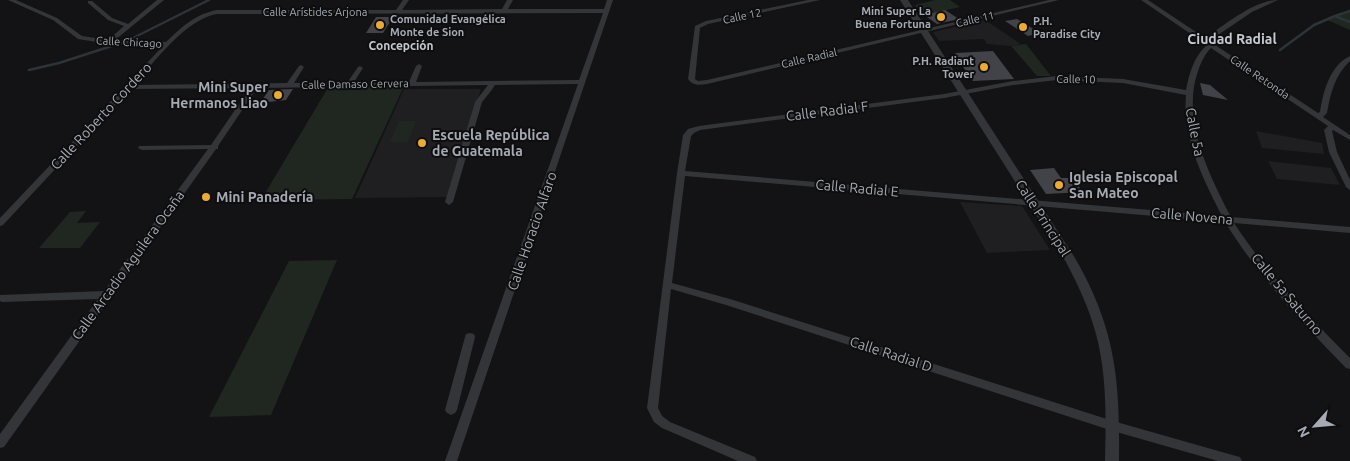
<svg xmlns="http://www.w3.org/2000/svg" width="1350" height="461" viewBox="0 0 1350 461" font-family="Ubuntu,sans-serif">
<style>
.built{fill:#1f1f21}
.green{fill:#1f2720}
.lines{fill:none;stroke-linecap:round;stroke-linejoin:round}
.stream{stroke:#2c343a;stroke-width:2.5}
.building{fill:#424348}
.minor{fill:#343539;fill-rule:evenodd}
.tertiary{fill:#343539;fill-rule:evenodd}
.poi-dot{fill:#edaa33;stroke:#0e0e0f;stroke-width:2}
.labels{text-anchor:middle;stroke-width:4;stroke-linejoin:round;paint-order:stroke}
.far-poi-label{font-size:11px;font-weight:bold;fill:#a5aab5;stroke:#0e0e0f;text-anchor:end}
.far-street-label{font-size:11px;fill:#a5aab5;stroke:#0e0e0f}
.far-neighbourhood-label{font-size:12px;font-weight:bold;fill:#c6c9d1;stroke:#0e0e0f}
.far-quarter-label{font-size:14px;font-weight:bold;fill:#c6c9d1;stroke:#0e0e0f}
.poi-label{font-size:14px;font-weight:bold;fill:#a5aab5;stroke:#0e0e0f;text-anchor:start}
.street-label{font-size:14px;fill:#a5aab5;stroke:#0e0e0f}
</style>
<rect width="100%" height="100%" fill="#131315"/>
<path class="built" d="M985,20l36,24 -10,2 -24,-2 -3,-5 -45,2 -6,-9z
M404,89h77l-34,108 -92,1z
M1256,131l66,12 2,11 -62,-6z
M1268,161l63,7 9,17 -63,-6z
M960,202l62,4 28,44 -63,3z"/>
<path class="green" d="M935,0h15l10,7 -40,9 -5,-11z
M1350,10v20l-25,-11z
M1026,44l25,32h-14l-26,-30z
M329,86h75l-52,113 -91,1z
M399,121h17l-8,21h-18z
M86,211l-9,12 23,-1 -20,26h-41l31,-36z
M337,260l-66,155 -62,2 80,-156z"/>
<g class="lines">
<path class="stream" d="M1350,11l-15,5 15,6
M127,41l82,-41
M1280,50l34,-25 21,-9
M29,70l30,-7 62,-20"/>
</g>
<path class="building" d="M945,10l14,9 -22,5 -13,-9z
M376,17h17l-10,16h-17z
M1017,19l23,14 -12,3 -23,-15z
M993,51l21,28 -41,2 -19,-27h2l-1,-1z
M1200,83l10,2 18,15 -25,-5z
M293,89l-7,11 -26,3 9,-13z
M1054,168l7,10h11l11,14 -37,2 -16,-24z"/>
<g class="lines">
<path class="minor" d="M8,0h8l41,18 25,18 26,4 16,-14 -16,-6 -20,-17v-2h4l20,17 16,6 29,-24h7l-49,40 51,2c16,-15 29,-28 51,-32h179l7,-10h6l-7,10 100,-1 5,-9h6l-5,9h96l3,-9h6l-156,461h-12l133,-377 -83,1 -4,6 -9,11 -29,100 -4,3 -4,-3 30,-100 13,-17 -231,3 -39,58v3h-2l-212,298 -4,1v-14l98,-135 -96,3 -2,-1v-6l104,-4 104,-142 -66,1 -4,-2 1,-2 72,-1 39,-57 -120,1 -127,136 -3,1v-8l163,-172 -54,-2 -31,-5 -25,-19zM603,13l-24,67 -163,2 6,-16 -3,-2 -3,2 -7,16h-55l9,-14 -3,-2 -2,1 -11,16h-53l10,-16 -3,-2 -2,1 -12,17 -153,2c20,-23 52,-66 83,-71z
M808,0h12l-112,24 -8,4 -5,51 3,2 9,-1 342,-80h10l-352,84c-8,1 -14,2 -19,-5l7,-53 11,-5z
M1141,0h7l57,38c20,-13 49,-38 73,-38l-26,12 -43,29 109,72 2,-1c3,-20 10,-47 30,-56v5c-15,14 -20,33 -23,52l-4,4 27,18v5l-17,-10 -1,1 5,21 13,28v10l-4,-3 -17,-35 -5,-22 4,-4 -117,-78c-6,6 -10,14 -13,23 -17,49 11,103 33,146l119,10v6l-116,-10c33,50 74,93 116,135v11l-4,-1c-44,-45 -87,-91 -121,-146l-540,-46 -13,107 58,16 383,122 123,35 4,1 2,4h-24l-105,-30 -387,-126 -55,-16 -13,119 4,8 8,6 85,35 2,4h-19l-76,-33 -8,-6 -7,-14 30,-235 6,-38 5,-6 11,-3 245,-32 69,-13 44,-5 66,3 63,11c3,-16 8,-34 21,-45zM1057,80l66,3 63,12c-4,42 17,84 36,121l-537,-45 6,-35 3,-3 6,-3 244,-32 69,-13z
M470,333l4,1 1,3 -18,73 -2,3 -4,2 -4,-2 -2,-3 20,-73 1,-3z"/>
<path class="tertiary" d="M900,0h8l167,258c41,71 45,123 44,203h-14c1,-42 2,-86 -9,-127 -7,-26 -18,-49 -30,-72z"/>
</g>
<g class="poi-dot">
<circle cx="941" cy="17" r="5"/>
<circle cx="380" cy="25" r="5"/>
<circle cx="1023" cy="27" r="5"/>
<circle cx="984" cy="67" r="5"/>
<circle cx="278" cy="95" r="5"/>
<circle cx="422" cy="143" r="5"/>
<circle cx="1059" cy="185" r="5"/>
<circle cx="206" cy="197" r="5"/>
</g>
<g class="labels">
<g class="far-poi-label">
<text x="931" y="15">Mini Super La<tspan x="931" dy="13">Buena Fortuna</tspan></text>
<text x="390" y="23" text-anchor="start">Comunidad Evangélica<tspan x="390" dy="13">Monte de Sion</tspan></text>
<text x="1033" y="25" text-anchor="start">P.H.<tspan x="1033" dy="13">Paradise City</tspan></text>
<text x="974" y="65">P.H. Radiant<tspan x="974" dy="13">Tower</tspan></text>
</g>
<g class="far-street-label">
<text x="315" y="16">Calle Arístides Arjona</text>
<text transform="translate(742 16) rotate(-12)" y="4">Calle 12</text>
<text transform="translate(975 19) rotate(-13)" y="4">Calle 11</text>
<text transform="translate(129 42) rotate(3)" y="4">Calle Chicago</text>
<text transform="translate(809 58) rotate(-13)" y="4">Calle Radial</text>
<text transform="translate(1260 77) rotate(34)" y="4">Calle Retonda</text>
<text transform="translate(1076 79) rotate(1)" y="4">Calle 10</text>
<text transform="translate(355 84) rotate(-1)" y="4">Calle Damaso Cervera</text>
</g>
<g class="far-neighbourhood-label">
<text x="401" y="50">Concepción</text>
</g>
<g class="far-quarter-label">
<text x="1232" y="44">Ciudad Radial</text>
</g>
<g class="poi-label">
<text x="268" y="92" text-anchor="end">Mini Super<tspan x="268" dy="16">Hermanos Liao</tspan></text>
<text x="432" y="140">Escuela República<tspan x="432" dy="16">de Guatemala</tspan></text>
<text x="1069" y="182">Iglesia Episcopal<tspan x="1069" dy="16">San Mateo</tspan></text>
<text x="216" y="202">Mini Panadería</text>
</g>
<g class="street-label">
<text transform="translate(827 111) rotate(-7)" y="5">Calle Radial F</text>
<text transform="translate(101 116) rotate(-47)" y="5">Calle Roberto Cordero</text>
<text transform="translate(1195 132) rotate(79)" y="5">Calle 5a</text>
<text transform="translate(857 188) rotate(5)" y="5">Calle Radial E</text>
<text transform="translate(1192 216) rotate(5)" y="5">Calle Novena</text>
<text transform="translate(1043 218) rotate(57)" y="5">Calle Principal</text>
<text transform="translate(532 231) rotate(-71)" y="5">Calle Horacio Alfaro</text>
<text transform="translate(128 265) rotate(-54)" y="5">Calle Arcadio Aguilera Ocaña</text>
<text transform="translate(1287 294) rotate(50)" y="5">Calle 5a Saturno</text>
<text transform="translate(891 354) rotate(18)" y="5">Calle Radial D</text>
</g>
</g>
<g transform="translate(1315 426) rotate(243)" stroke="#0e0e0f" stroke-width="4" paint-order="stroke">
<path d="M0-4L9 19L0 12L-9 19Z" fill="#a5aab5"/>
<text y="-8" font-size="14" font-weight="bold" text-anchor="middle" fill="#a5aab5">N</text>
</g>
</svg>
